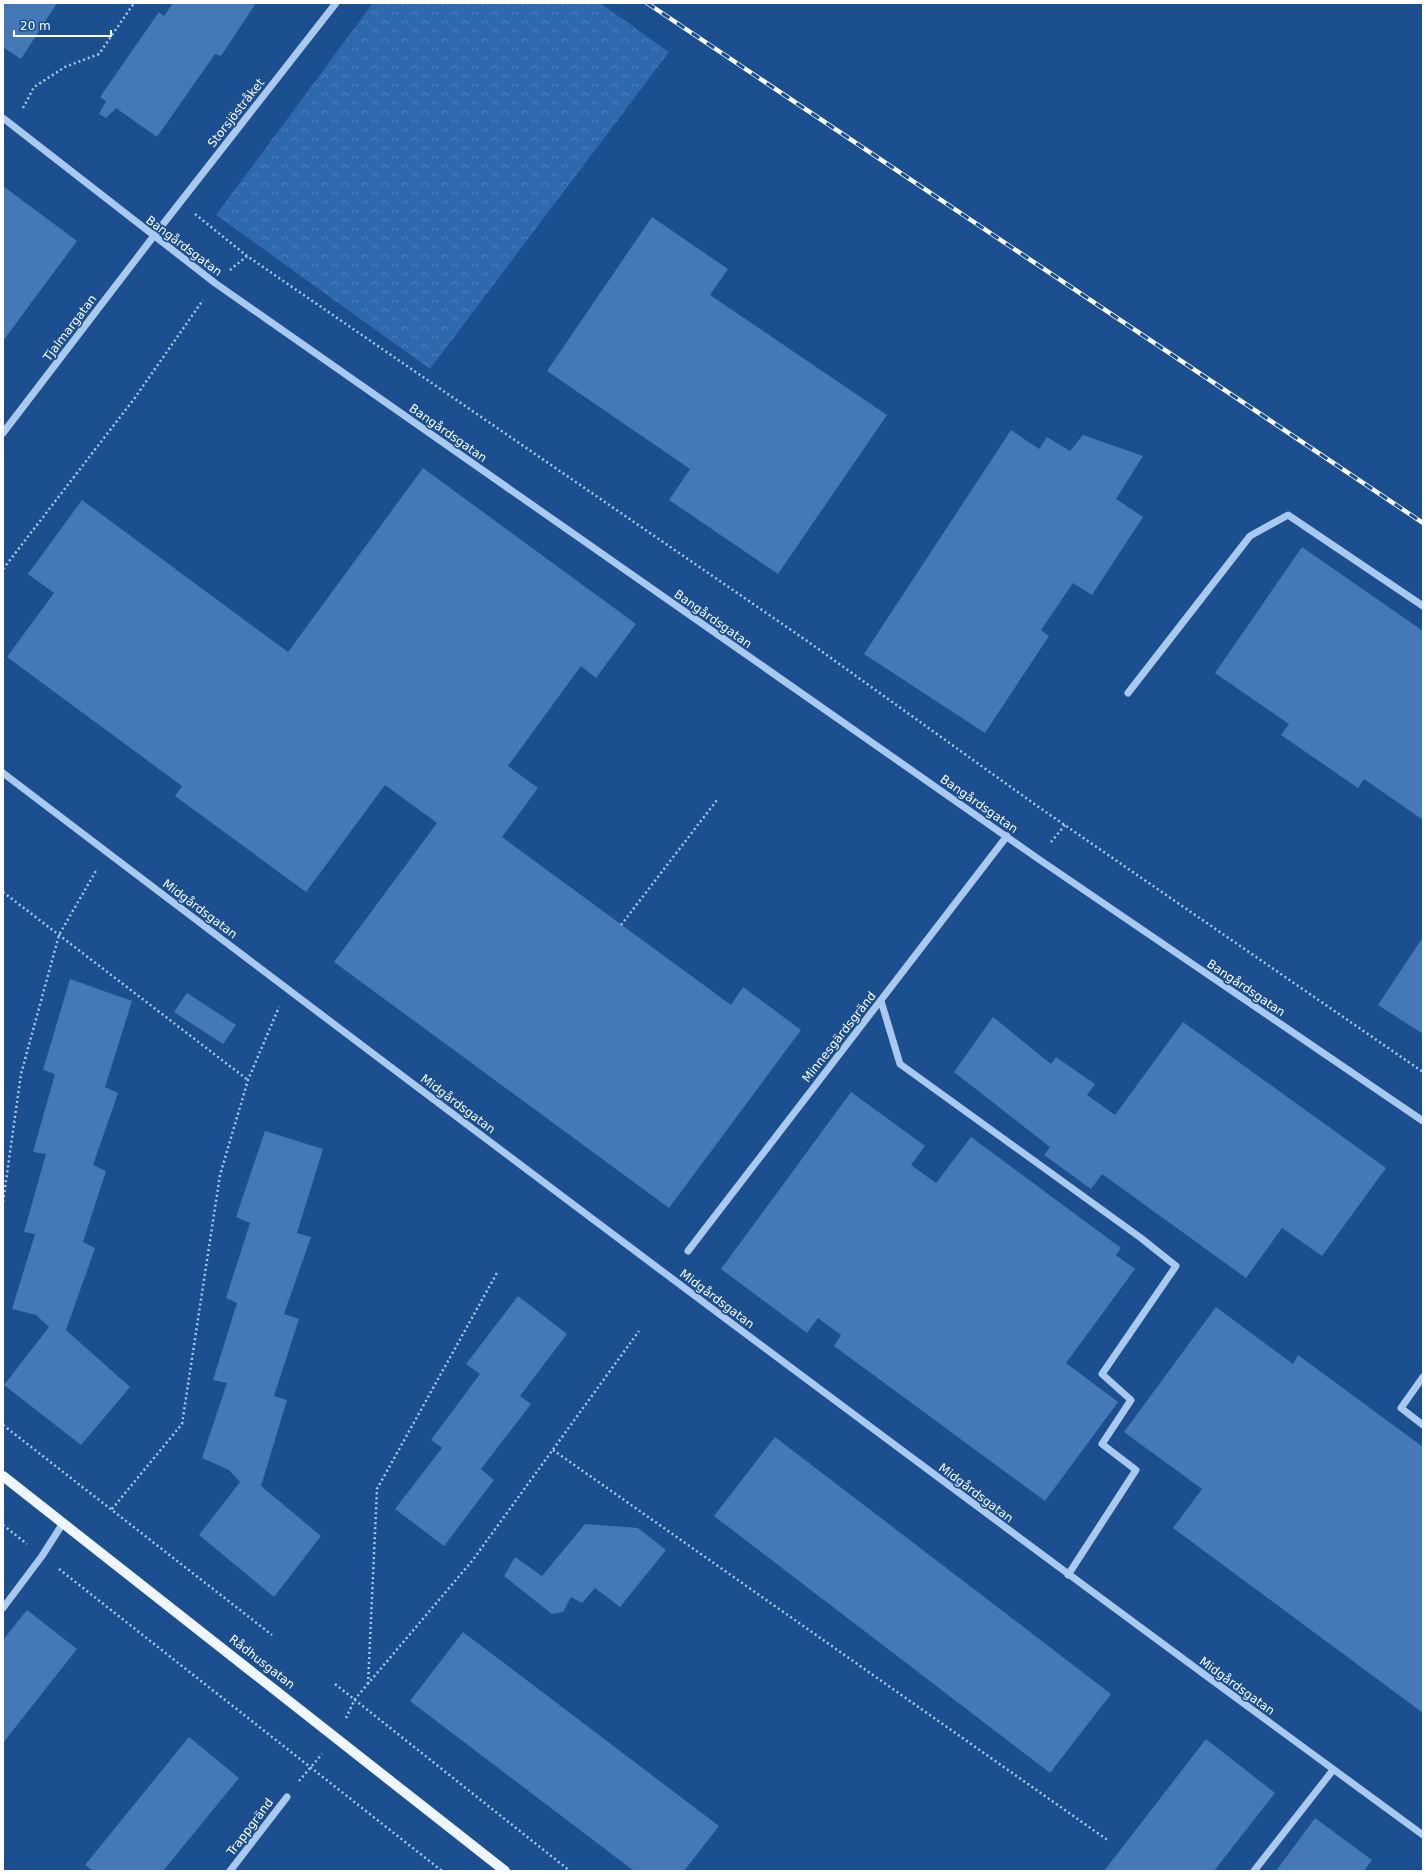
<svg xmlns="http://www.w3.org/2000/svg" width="1426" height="1874" viewBox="0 0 1426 1874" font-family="'DejaVu Sans',sans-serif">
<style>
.forest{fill:url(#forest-crowns)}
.building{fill:#4478b7}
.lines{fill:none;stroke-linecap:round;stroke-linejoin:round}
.path{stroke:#a9c9ee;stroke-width:2.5;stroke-dasharray:2 3;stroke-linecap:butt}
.minor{stroke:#a9c9ee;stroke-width:7}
.major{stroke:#f0f6ff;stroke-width:10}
.rail-casing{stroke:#fff;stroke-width:4.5}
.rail{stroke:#1b4f8f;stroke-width:3;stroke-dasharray:9;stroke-linecap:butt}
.labels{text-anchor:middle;stroke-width:3.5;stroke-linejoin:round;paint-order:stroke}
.street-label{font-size:12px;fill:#fff;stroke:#1b4f8f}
</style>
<defs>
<pattern id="forest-crowns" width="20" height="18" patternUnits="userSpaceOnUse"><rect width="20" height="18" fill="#2e69ad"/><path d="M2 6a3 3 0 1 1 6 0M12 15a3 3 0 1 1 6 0" fill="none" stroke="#4d80b9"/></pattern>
</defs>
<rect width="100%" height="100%" fill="#1b4f8f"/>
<path class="forest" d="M373,3h227l69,49 -239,317 -214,-154z"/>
<path class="building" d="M3,3h54l-36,56 -18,-12z
M173,3h83l-35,53 -6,-2 -58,83 -41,-29 -10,10 -7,-4 7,-13 -6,-4 59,-85 5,4z
M3,186l74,55 -74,100z
M652,217l76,52 -18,26 177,120 -109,159 -109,-74 21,-31 -143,-98z
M1011,430l28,19 8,-12 23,14 13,-16 60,21 -27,43 27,18 -51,78 -19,-12 -32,47 8,6 -64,97 -121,-79z
M423,468l213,156 -40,54 -15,-12 -73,100 30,22 -36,49 229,168 12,-18 58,43 -132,178 -335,-246 103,-139 -52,-38 -79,107 -131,-96 7,-10 -175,-129 47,-64 -26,-19 54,-74 206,152z
M1302,547l121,84v189l-59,-41 -6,9 -77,-53 8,-11 -74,-51z
M1423,937v97l-45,-29z
M70,979l62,22 -27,86 13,6 -25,72 13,6 -23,71 12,6 -29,82 64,57 -49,58 -77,-60 45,-58 -13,-12 -24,-6 23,-75 -11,-2 22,-78 -13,-2 22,-78 -12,-4z
M187,993l49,32 -13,19 -49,-32z
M993,1017l58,47 5,-7 39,27 -8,11 28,20 68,-93 203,146 -64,88 -40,-28 -36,50 -144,-104 -11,15 -47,-34 6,-8 -96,-75z
M851,1092l74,54 -14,19 25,18 35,-46 150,111 -5,7 19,14 -69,94 52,39 -73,99 -211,-155 7,-11 -23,-17 -11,15 -86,-64z
M265,1131l58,18 -26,84 14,4 -27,77 15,5 -25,77 13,4 -26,86 60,50 -47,61 -75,-62 41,-53 -11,-12 -27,-12 25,-75 -14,-3 24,-77 -11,-5 24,-75 -14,-6z
M518,1296l49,38 -47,62 11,8 -50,65 13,11 -50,66 -49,-37 47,-61 -11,-8 49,-66 -14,-10z
M1216,1307l77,57 5,-9 125,92v266l-250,-185 29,-39 -78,-57z
M775,1437l336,257 -61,79 -336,-257z
M585,1524l53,4 28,22 -46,57 -25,-19 -13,15 -11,-6 -8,15 -11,2 -48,-38 11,-19 27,19z
M27,1610l50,39 -74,94v-103z
M463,1632l256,194 -35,45h-50l-224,-170z
M189,1737l50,41 -76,93h-70l-8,-6z
M1206,1739l69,54 -61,78h-110z
M1315,1818l57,42 -8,11h-88z"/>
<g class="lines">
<path class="path" d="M23,108l11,-21 31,-20 34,-13 35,-51
M195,214l52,42 563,387 230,165 383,264
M230,270l17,-14
M3,569l131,-170 69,-99
M1051,842l14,-17
M3,892l245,188
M621,925l96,-125
M3,1202l18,-128 38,-139 38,-66
M3,1425l269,210
M553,1450l556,391
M112,1509l70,-85 38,-249 28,-95 31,-73
M3,1525l24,19
M59,1569l383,302
M335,1684l235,187
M368,1684l9,-195 121,-218
M346,1718l9,-19 117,-138 167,-230
M299,1781l23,-27"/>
<path class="minor" d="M3,118l212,165 822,575 386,263
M3,433l150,-196 183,-234
M1128,693l122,-157 38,-21 135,91
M3,773c470,358 943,713 1420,1062
M881,1001l19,63 241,174 35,28 -74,108 29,26 -29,44 34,26 -68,105
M688,1251l319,-415
M1423,1377l-22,31 22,17
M3,1608l39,-52 21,-33
M230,1871l57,-74
M1254,1871l79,-101"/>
<path class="major" d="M3,1476l502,395"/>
<defs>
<path id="rail" d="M647,3l776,520"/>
</defs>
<use href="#rail" class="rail-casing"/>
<use href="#rail" class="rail"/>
</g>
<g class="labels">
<g class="street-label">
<text transform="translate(236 113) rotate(-52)" y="4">Storsjöstråket</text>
<text transform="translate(184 246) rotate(37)" y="4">Bangårdsgatan</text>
<text transform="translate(70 328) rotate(-53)" y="4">Tjalmargatan</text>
<text transform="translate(448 433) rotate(35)" y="4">Bangårdsgatan</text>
<text transform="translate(713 619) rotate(35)" y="4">Bangårdsgatan</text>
<text transform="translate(979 804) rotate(35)" y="4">Bangårdsgatan</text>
<text transform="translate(200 909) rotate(37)" y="4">Midgårdsgatan</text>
<text transform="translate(1246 988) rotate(34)" y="4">Bangårdsgatan</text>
<text transform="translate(839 1037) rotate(-52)" y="4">Minnesgärdsgränd</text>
<text transform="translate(458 1104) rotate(37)" y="4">Midgårdsgatan</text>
<text transform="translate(717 1299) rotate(37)" y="4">Midgårdsgatan</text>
<text transform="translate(976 1493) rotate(37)" y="4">Midgårdsgatan</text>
<text transform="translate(262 1662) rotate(38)" y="4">Rådhusgatan</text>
<text transform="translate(1237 1686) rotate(36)" y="4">Midgårdsgatan</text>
<text transform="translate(250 1827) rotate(-53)" y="4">Trappgränd</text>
</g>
</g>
<rect width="1426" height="1874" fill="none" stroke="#ffffff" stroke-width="8"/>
<path d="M14 30v6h97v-6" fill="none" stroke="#ffffff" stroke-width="2"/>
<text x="20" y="30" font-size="12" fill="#ffffff" stroke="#1b4f8f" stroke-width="3" paint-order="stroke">20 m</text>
</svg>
